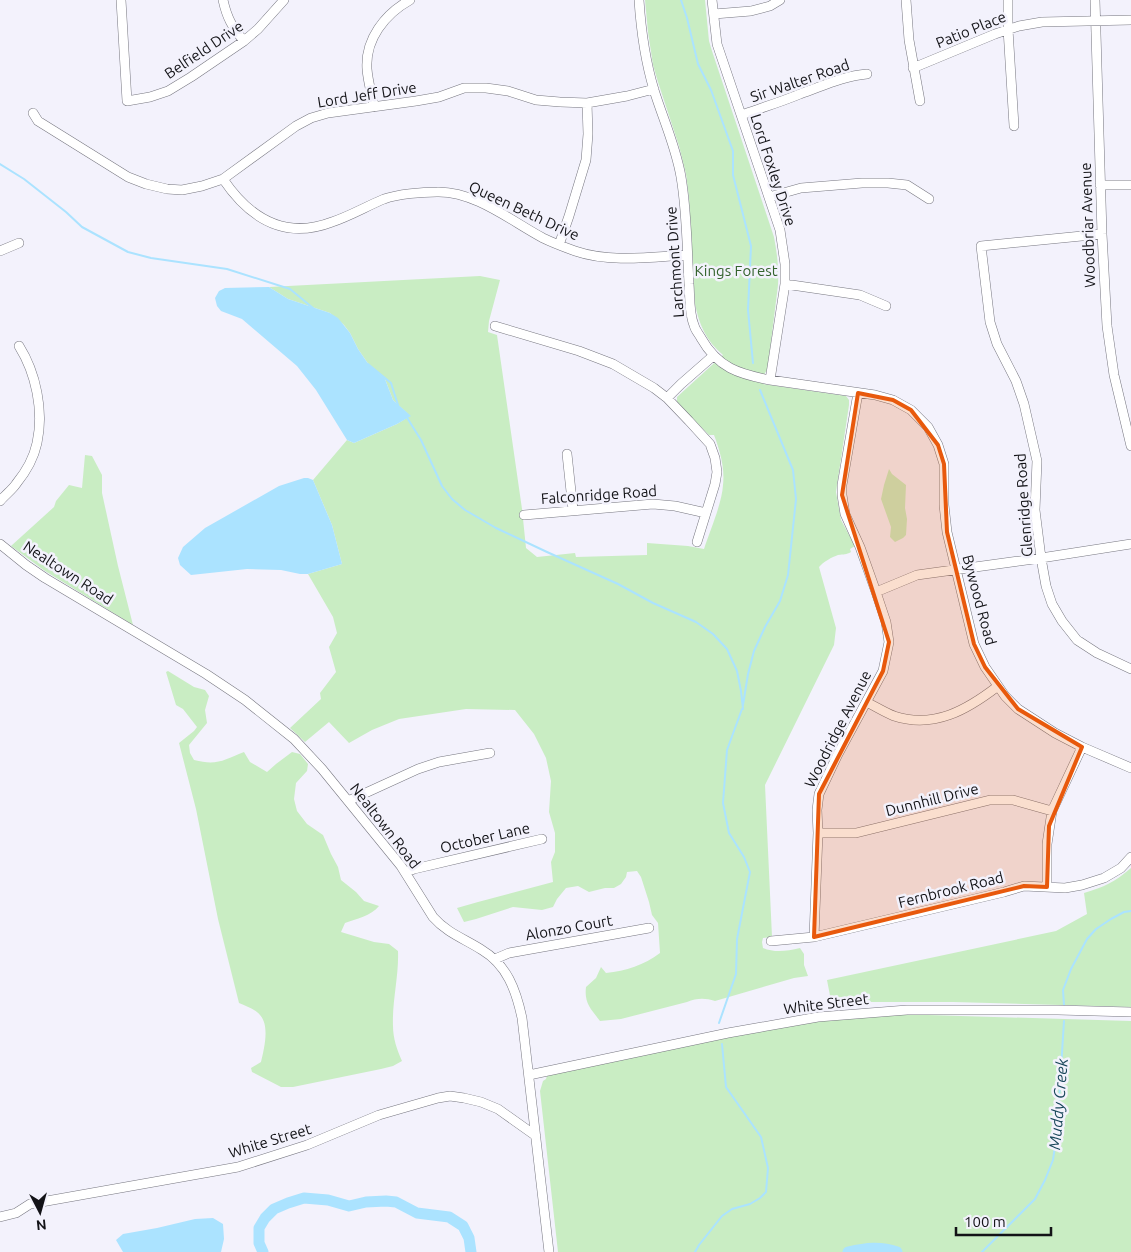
<svg xmlns="http://www.w3.org/2000/svg" width="1131" height="1252" viewBox="0 0 1131 1252" font-family="Ubuntu,sans-serif">
<style>
.green{fill:#c9edc3}
.water{fill:#abe3ff}
.lines{fill:none;stroke-linecap:round;stroke-linejoin:round}
.stream{stroke:#abe3ff;stroke-width:2}
.river{stroke:#abe3ff;stroke-width:11}
.minor-casing{stroke:#777780;stroke-width:10}
.minor{stroke:#fff;stroke-width:9}
.marked{fill:#e8590c;fill-opacity:0.2;stroke:#e8590c;stroke-width:4;stroke-linejoin:round}
.labels{text-anchor:middle;stroke-width:5;stroke-linejoin:round;paint-order:stroke}
.street-label{font-size:15px;fill:#131317;stroke:#f3f2fc}
.park-label{font-size:15px;fill:#35642e;stroke:#f3f2fc}
.water-label{font-size:16px;font-style:italic;fill:#19475a;stroke:#f3f2fc}
</style>
<rect width="100%" height="100%" fill="#f3f2fc"/>
<path class="green" d="M645,0h60l4,41 3,10 62,186c3,16 5,31 4,48l-10,81 -1,4 -2,3 -2,11 83,12 3,4v5l-13,87 5,28 14,26 -5,3 1,3c-5,3 -7,2 -13,3 -6,2 -15,7 -19,12l17,61 -2,17 -69,140 7,152 -9,1 -1,4 1,6c12,5 24,3 37,0l4,6v11l4,11 -14,2 -79,23c-10,-3 -18,-3 -28,1l-66,17 -21,2c-9,-12 -16,-18 -14,-34l10,-9 5,-11 5,6c20,-2 38,-8 54,-20l-2,-30 -6,-8 -3,-13 -8,-25 -4,-6 -10,1 -1,5 -5,7 -7,4h-9l-16,4 -11,-6 -12,2 -9,11 -4,8 -11,3 -29,-3 -37,12 -12,3 -7,-14 21,-6 75,-20 -2,-20 4,-10v-19l-6,-21 2,-31 -5,-23 -12,-24 -19,-24 -49,-1 -67,10 -27,11 -23,13 -20,-21 -24,20 -15,-14 31,-29 -1,-6 16,-21 -7,-25 8,-14 -4,-16 -25,-43 34,-10 -10,-39 -19,-45 34,-40 7,3 43,-19 13,-8 -17,-16 -8,-21 -16,-14 -11,-16 -8,-16 -6,-8 -14,-12 -42,-14 -19,-12 211,-11 20,4 -11,41 -1,11 9,3 25,174 4,39 11,9 38,-4 1,4 71,-2v-12l41,3 16,3c6,-18 18,-46 19,-64 2,-17 -3,-34 -9,-50h-5l-32,-32v-6l46,-42c-17,-14 -24,-31 -28,-51l-6,-106 -3,-24 -7,-28 -21,-64 -5,-17 -5,-33z
M85,455l7,1 10,19v18l16,73 15,59 -88,-54 -34,-25 43,-39 2,-6 13,-16 13,3z
M889,469l3,5 14,11 -1,23 2,11 -1,16 -3,3 -8,4 -5,-5 1,-10 -10,-28 3,-14z
M168,671l26,16 11,3 4,6 -4,14 2,13 -18,22 1,8 4,7c23,6 30,0 50,-8l6,10 17,10 9,-8 16,-12 8,2 8,10 -1,7 -11,12 -2,16 3,12 10,13 16,11 8,19 7,13 3,13 15,12 8,9 15,5c-8,10 -23,13 -34,17l-4,9 33,10 15,2 9,7c1,25 -6,50 -5,75 0,12 4,24 9,35l-9,5 -12,3 -88,18h-12l-29,-15 -1,-4 10,-6c3,-13 9,-36 -1,-47 -5,-6 -14,-9 -21,-12l-21,-84 -22,-110 -17,-66 15,-12 3,-4 -14,-18 -7,-4 -10,-33z
M1131,868v139l-178,-5h-86l-35,4 -5,-26 229,-49 31,-17 -3,-21c20,-6 31,-11 47,-25z
M895,1014l236,7v231h-573l-18,-161 3,-10 3,-2 1,-3 20,-5 239,-50z"/>
<path class="water" d="M269,287l19,12 42,14 8,5 12,15 8,16 11,16 16,14 8,21 18,16 -14,8 -43,19 -7,-3 -31,-50 -19,-24 -55,-47 -21,-8 -4,-5 -2,-8 4,-7 6,-3z
M304,478h4l5,2 19,45 10,39 -34,10h-8l-19,-4 -34,-1 -56,6 -11,-10 -2,-7 5,-11 22,-19 74,-42z
M213,1218l10,6 1,15 -3,13h-98l-7,-12 7,-6 34,-6 38,-9z"/>
<g class="lines">
<path class="stream" d="M681,0l6,18 11,46 13,26 22,61v24l18,71 -3,64 5,53
M0,164l24,15 42,33 16,15 46,25 23,6 76,11 63,20 23,19
M368,364l23,19 7,22
M406,416l15,24 21,46 10,13 13,11 31,18 51,24 71,32 35,19 43,19 17,12 14,15 10,22 4,20 2,18
M743,705l5,-31 6,-23 11,-24 15,-26 8,-26 8,-76 -3,-29 -33,-80
M1064,1005l-1,-15 8,-21 16,-30 9,-10 15,-10 13,-7 7,-1
M719,1023l17,-49 1,-35 13,-67 -6,-15 -15,-24 -6,-30 4,-53 15,-41
M695,1252l4,-7 23,-29 10,-7 18,-5 10,-6 6,-6 2,-24 -7,-31 -35,-50 -4,-43
M982,1252l53,-53 10,-19 8,-20 4,-28 7,-111"/>
<path class="river" d="M263,1252l-4,-9v-15l6,-10 9,-9 14,-6 16,-5 24,2 21,6 17,-4 20,-1 10,1 21,11 32,4 14,9 6,12 2,14
M848,1252c18,-4 32,-6 49,0"/>
<defs>
<path id="minor" d="M121,0l6,101 23,-4 18,-6 23,-14 53,-36 14,-12 26,-29
M223,0c4,18 9,27 21,41
M639,0c2,31 6,60 15,90 9,29 22,57 27,87 6,35 6,71 8,107 1,12 0,30 5,41 1,5 5,9 7,13 17,30 38,36 69,42l105,15 18,5 18,10 17,17 10,18 6,19v41l3,27 27,112 11,23 20,29 13,13 37,24 27,14 49,21
M712,0l5,44 63,186 5,34v20l-15,96
M906,0l3,40 11,61
M1008,0v29l6,97
M1095,0l7,234 5,92 7,49 17,71
M714,14l37,-3 19,-5 10,-6
M913,68l82,-34 24,-8 23,-4 89,-2
M374,107c-2,-12 -6,-25 -7,-38 -2,-30 18,-55 43,-69
M33,113l5,8 90,56 18,7 21,5 15,1 20,-4 21,-7 73,-53 15,-8 17,-5 88,-12 23,-4 25,-9h22l22,3 28,9 24,2 27,1 40,-7 27,-7
M741,115c20,-7 40,-13 59,-21 23,-8 43,-18 67,-20
M223,179c27,40 62,61 109,43 18,-6 35,-16 52,-23 14,-5 38,-7 53,-7 38,-1 74,29 106,46 10,5 21,9 32,13 35,12 76,6 112,4
M1100,185h31
M769,197l32,-9 61,-5h26l19,2 22,14
M1102,234l-121,12 9,76 7,22 19,37 8,23 13,57 -2,49 6,48 5,28 6,18 10,17 15,19 20,13 34,16
M559,245l10,-29 17,-56 2,-26 -1,-31
M0,251l19,-8
M785,284l75,11 26,11
M495,326l84,25 34,13 41,24 13,10 22,23 21,23 5,14 2,14 -2,12 -18,58
M667,398l14,-14 32,-28
M567,454l6,56
M0,501c5,-6 12,-11 16,-17 9,-11 18,-27 21,-41 7,-32 -1,-70 -18,-97
M524,515l129,-11 22,2 31,7
M0,544l26,21 19,13 161,96 39,26 49,39 28,30 79,97 32,51c14,16 32,22 49,33 25,15 34,40 40,68l27,234
M876,592l41,-17 124,-17 90,-14
M866,702c9,4 18,10 28,14 40,13 73,-6 104,-30
M348,801l70,-32 21,-7 51,-9
M818,833h38l134,-33h23l39,11
M406,872l8,-3 128,-30
M1047,887v-43l5,-33 30,-64
M814,937l4,-104 -1,-23 2,-16 19,-40 45,-83 6,-29 -3,-20 -10,-30 -16,-45 -15,-33 -3,-19v-10l16,-92
M771,941l43,-4 190,-45 20,-6 41,2 17,-3 22,-7 17,-10 10,-11
M495,959l14,-6 140,-25
M529,1075l199,-42 90,-16 89,-7h151l73,2
M0,1217l16,-4 14,-9 208,-37 69,-22 72,-30 59,-17 12,-2 14,2 17,4 17,7 38,27"/>
</defs>
<use href="#minor" class="minor-casing"/>
<use href="#minor" class="minor"/>
</g>
<path class="marked" d="M858,393l35,7 18,10 27,35 6,19 3,68 27,112 11,23 33,42 64,38 -33,79 -2,61 -23,-1 -210,51 5,-143 64,-123 6,-29 -47,-147z"/>
<g class="labels">
<g class="street-label">
<text transform="translate(971 30) rotate(-22)" y="5">Patio Place</text>
<text transform="translate(204 50) rotate(-34)" y="5">Belfield Drive</text>
<text transform="translate(800 81) rotate(-19)" y="5">Sir Walter Road</text>
<text transform="translate(367 95) rotate(-9)" y="5">Lord Jeff Drive</text>
<text transform="translate(773 170) rotate(72)" y="5">Lord Foxley Drive</text>
<text transform="translate(524 211) rotate(25)" y="5">Queen Beth Drive</text>
<text transform="translate(1088 225) rotate(-92)" y="5">Woodbriar Avenue</text>
<text transform="translate(675 262) rotate(-94)" y="5">Larchmont Drive</text>
<text transform="translate(599 495) rotate(-4)" y="5">Falconridge Road</text>
<text transform="translate(1024 505) rotate(-94)" y="5">Glenridge Road</text>
<text transform="translate(68 573) rotate(33)" y="5">Nealtown Road</text>
<text transform="translate(979 600) rotate(75)" y="5">Bywood Road</text>
<text transform="translate(838 729) rotate(-63)" y="5">Woodridge Avenue</text>
<text transform="translate(932 800) rotate(-14)" y="5">Dunnhill Drive</text>
<text transform="translate(385 826) rotate(52)" y="5">Nealtown Road</text>
<text transform="translate(485 838) rotate(-13)" y="5">October Lane</text>
<text transform="translate(951 890) rotate(-14)" y="5">Fernbrook Road</text>
<text transform="translate(569 928) rotate(-10)" y="5">Alonzo Court</text>
<text transform="translate(826 1004) rotate(-7)" y="5">White Street</text>
<text transform="translate(270 1141) rotate(-17)" y="5">White Street</text>
</g>
<g class="park-label">
<text x="736" y="276">Kings Forest</text>
</g>
<g class="water-label">
<text transform="translate(1058 1104) rotate(-85)" y="6">Muddy Creek</text>
</g>
</g>
<g transform="translate(40 1212) rotate(174)" stroke="#f3f2fc" stroke-width="4" paint-order="stroke">
<path d="M0-4L9 19L0 12L-9 19Z" fill="#131317"/>
<text y="-8" font-size="14" font-weight="bold" text-anchor="middle" fill="#131317">N</text>
</g>
<path d="M956 1227v8h95v-8" fill="none" stroke="#131317" stroke-width="2.5"/>
<text x="964" y="1227" font-size="15" fill="#131317" stroke="#f3f2fc" stroke-width="4" paint-order="stroke">100 m</text>
</svg>
